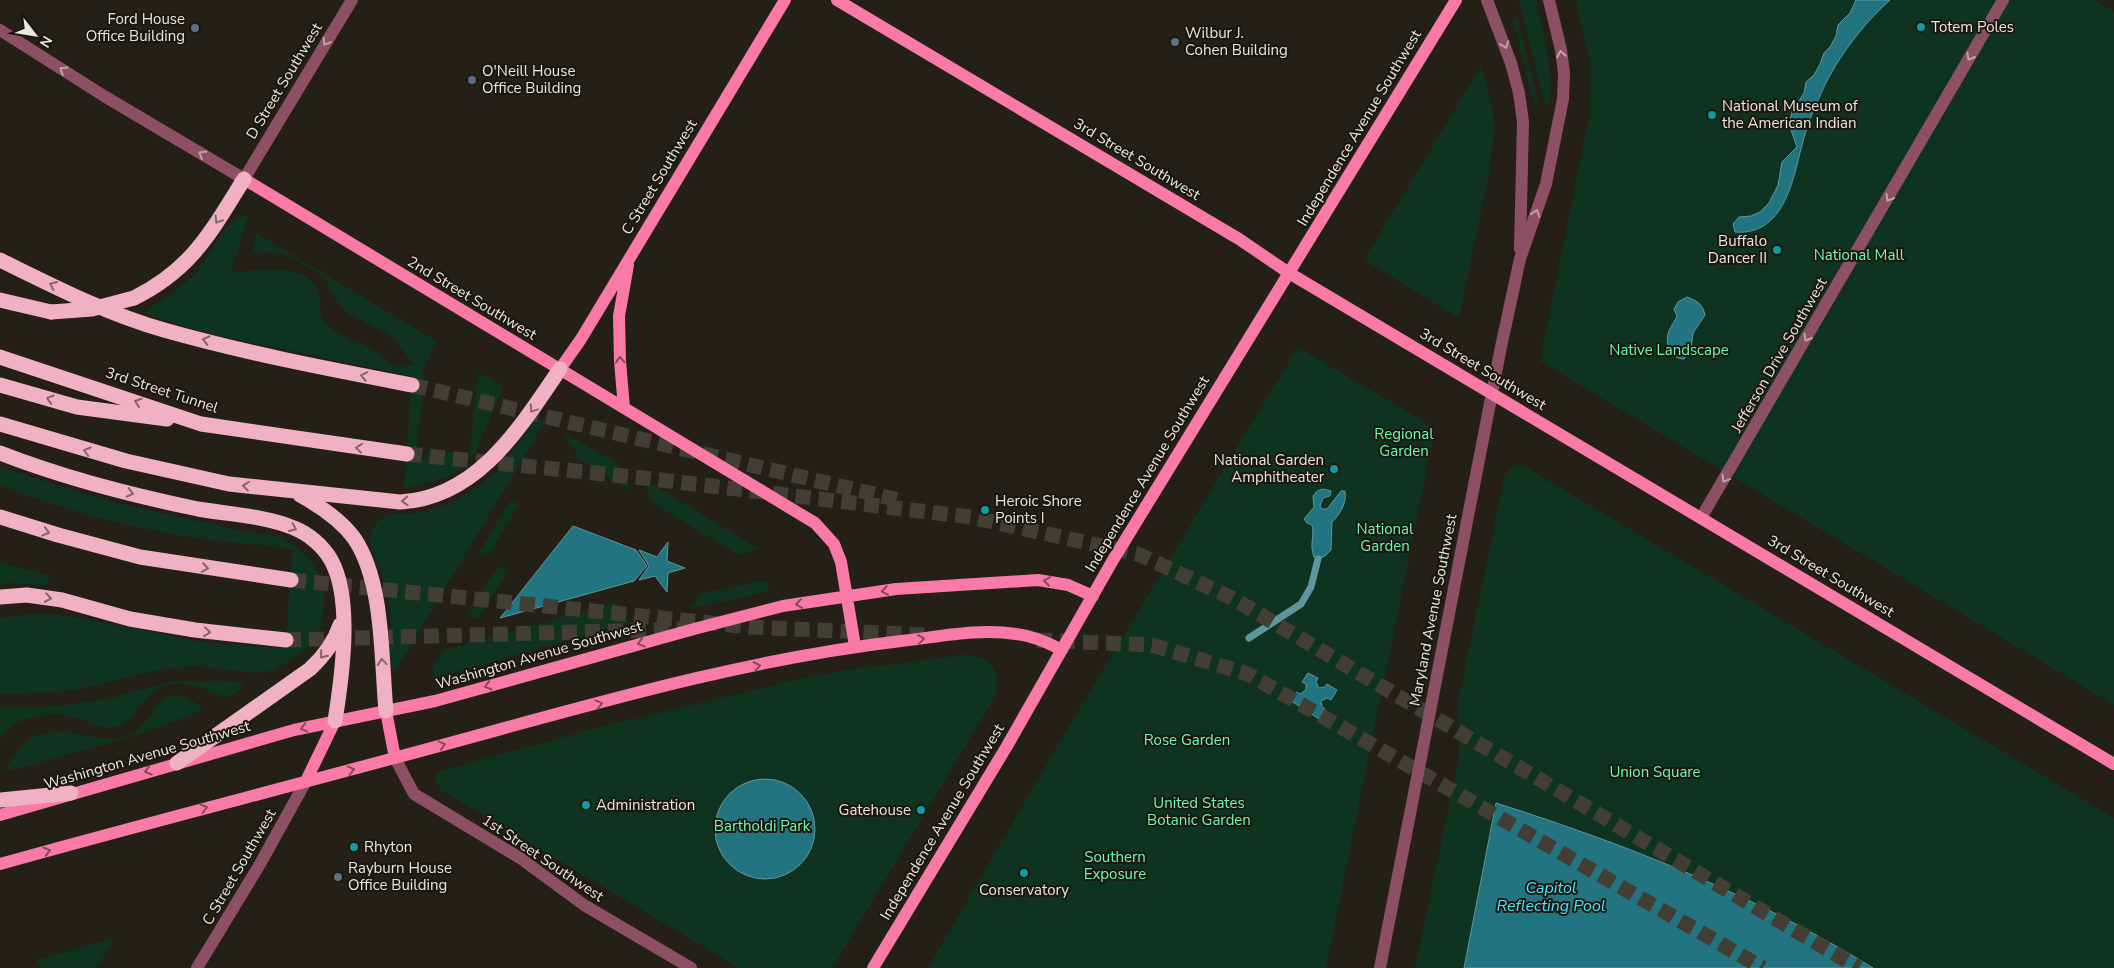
<svg xmlns="http://www.w3.org/2000/svg" width="2114" height="968" viewBox="0 0 2114 968" font-family="'Nunito Sans',sans-serif">
<style>
.green{fill:#0f3321}
.water{fill:#237481;stroke:#5f969e}
.lines{fill:none;stroke-linecap:round;stroke-linejoin:round}
.stream{stroke:#5f969e;stroke-width:7}
.highway-tunnel{stroke:#433e34;stroke-width:15;stroke-dasharray:15 8;stroke-linecap:butt}
.minor{stroke:#8d4f63;stroke-width:12}
.major{stroke:#f97aa6;stroke-width:12}
.highway{stroke:#f0b1c3;stroke-width:15}
.highway-bridge{stroke:#f0b1c3;stroke-width:15}
.oneway{stroke:#c0a2a8}
.oneway2{stroke:#866468}
.oneway3{stroke:#8a485a}
.culture-dot{fill:#0f9aa8;stroke:#1c170d;stroke-width:2}
.service-dot{fill:#5c6f8a;stroke:#1c170d;stroke-width:2}
.labels{text-anchor:middle;stroke-width:4;stroke-linejoin:round;paint-order:stroke}
.poi-label{font-size:15px;fill:#eae6e0;stroke:#1c170d;text-anchor:start}
.street-label{font-size:15px;fill:#eae6e0;stroke:#1c170d}
.park-label{font-size:15px;fill:#6dfcb5;stroke:#1c170d}
.water-label{font-size:16px;font-style:italic;fill:#4ee4fb;stroke:#1c170d}
</style>
<rect width="100%" height="100%" fill="#252016"/>
<path class="green" d="M1519,0h17c9,39 16,64 14,104l-5,1z
M1576,0h518l20,12v693l-574,-344 50,-249 1,-43z
M1517,17l22,89 -4,1 -22,-88z
M1481,66l11,39 2,24 -4,39 -31,150 -95,-58z
M248,216l-17,57c27,-2 78,-15 88,23 2,10 -1,19 7,28 12,12 37,19 51,28 5,3 9,8 14,13h23l-21,-28 -42,-22 -11,-9 -16,-29 -36,-22 -19,-3 -16,1 3,-20 180,108 -14,32 2,4 -8,81 9,2 3,-9 35,2v14l-17,11 -42,11 8,-113 -206,-43 -63,-20c17,-12 35,-23 50,-37 14,-14 29,-50 44,-58 3,-2 8,-2 11,-2z
M1299,348l129,76 5,4 1,5 -108,535h-398l131,-225 237,-393z
M478,372l25,15 -29,69 -5,1z
M535,417l10,5 -148,246 -5,2 -4,-25h4c-2,-23 -2,-46 -9,-68 -3,-12 -13,-24 -13,-36 -1,-10 6,-20 15,-24 9,-5 23,-2 34,-4 34,-6 63,-28 88,-50l-2,-4 18,-22z
M565,433l55,32 10,26 -55,-35 2,-5 -7,-5z
M1519,465l5,1 590,352v150h-699l44,-210 -1,-56 47,-228 7,-6z
M0,467l104,33 142,32 31,4 16,8 16,14 8,13 6,17 1,15 -2,23 -8,14 -8,10 -31,20 -17,3 -64,-7 -31,3 -93,22 -70,3v-76l29,-4 30,1 53,9 94,19 79,5 8,-98c-33,-7 -68,-7 -102,-13 -64,-10 -130,-28 -191,-52z
M645,480l114,69 -21,6 -88,-54z
M510,501l9,3 -31,52 -9,-3z
M0,562l50,14 -4,9 -35,-2 -11,2z
M498,566l11,4 -31,49 -11,-4z
M760,581l8,1 1,9 -79,18 10,-15z
M616,602l13,21 -194,55 -3,-10 11,-17z
M962,655c29,0 41,15 32,43l-162,270h-93l-298,-178 -6,-10 2,-6 4,-3 137,-38 211,-52 58,-11z
M172,681h53l19,2 -2,5 -16,10c-29,-13 -60,-26 -83,5 -7,9 -14,20 -25,23 -17,6 -35,-8 -52,-11 -21,-3 -53,4 -66,22v-30h51l57,-8z
M171,695c15,0 22,5 32,15 -64,27 -130,44 -197,61 12,-32 33,-42 67,-38 18,3 39,10 57,2 8,-4 17,-14 22,-22 2,-3 3,-7 6,-9 3,-4 9,-6 13,-9z
M115,938l-19,30h-53l-7,-8z"/>
<path class="water" d="M1856,0h34c-29,26 -56,62 -71,98 -7,14 -13,31 -17,47 -9,35 -18,91 -67,87l-2,-8 6,-7 12,-1 9,-4 9,-9 9,-18 4,-23 15,-15 -8,-23 3,-12 12,-19 2,-11 8,-7 6,-11 4,-11 6,-6 6,-11 2,-11 12,-12z
M1687,297c11,4 16,8 18,18l-12,18 -2,16 -7,10c-14,0 -20,-17 -15,-28 2,-5 6,-10 8,-15l-3,-7 4,-7z
M1323,489l8,2 -1,5 -7,2 -3,8 2,3h5l14,-18h4c2,12 -5,23 -13,31l-1,28 -6,6 -7,3 -4,-2c-5,-13 1,-20 -2,-32l-5,-2 -3,-4 10,-12 -1,-11 4,-5z
M573,526l63,24 11,16 -13,15 -134,37z
M668,542l-1,19 18,7 -17,5 -1,19 -12,-16 -16,4 10,-14 -10,-16 18,7z
M1308,673l10,5 -2,4 3,6 6,-1 2,-3 10,6 -6,10 -4,-2 -6,3 1,6 3,2 -6,10 -9,-6 2,-4 -3,-6 -6,1 -2,3 -10,-6 6,-9 3,2 6,-4v-6l-4,-2z
M715 829a50 50 0 1 1 100 0a50 50 0 1 1-100 0Z
M1496,803c132,42 259,92 377,165h-409z"/>
<g class="lines">
<path class="stream" d="M1249,638l52,-34 10,-17 7,-28"/>
<path class="highway-tunnel" d="M412,385l487,115
M407,454l237,24 327,39 167,37 94,44 627,370
M291,580l459,47 177,8
M286,640l403,-11
M1037,640l115,5 96,29 515,294"/>
<path class="minor" d="M1487,0l24,63 8,30 4,29 -3,127
M0,30l104,66 140,83 108,-179
M1701,518l302,-518
M395,758l19,36 106,64 64,47 107,63
M197,968l63,-104 46,-83
M1380,968l121,-621 19,-88 26,-75 17,-85 1,-26 -3,-23 -12,-50"/>
<path class="major" d="M837,0l402,239 50,34 825,491
M244,179l571,344 19,21 7,18 14,84
M560,369l21,-30 204,-339
M624,408l-4,-47 -1,-45 9,-51
M386,711l9,47
M306,781l29,-60
M0,815l294,-85 141,-29 259,-72 89,-23 113,-17 142,-9 30,5 25,11
M0,864c132,-37 265,-71 398,-107 166,-44 332,-96 503,-116 38,-4 77,-13 115,-7 17,2 31,8 46,16
M873,968l134,-222 106,-186 343,-560"/>
<path class="highway" d="M0,260c53,26 107,54 164,70 81,23 165,39 248,55
M134,298c58,-29 77,-66 110,-119
M0,300l51,12
M0,357l201,67 206,30
M0,385l77,22 90,12
M0,424l126,37 103,23 171,18c78,-4 121,-76 160,-133
M0,453c64,25 130,42 198,56 29,5 69,7 96,19 15,6 29,18 37,32 22,39 11,117 4,161
M300,495c20,11 40,24 54,43 30,44 27,120 32,173
M0,517l58,18 82,22 151,23
M0,597l27,-2 35,5 68,19 65,11 91,10
M177,763l133,-94c14,-13 24,-26 30,-44
M0,800l71,-7"/>
<path class="highway-bridge" d="M51,312l41,-3 42,-11"/>
</g>
<defs><path id="oneway-chevron" d="M-2-3.5L2.5 0L-2 3.5" fill="none" stroke-width="1.6" stroke-linecap="round" stroke-linejoin="round" transform="scale(1.25)"/></defs>
<g class="oneway">
<use href="#oneway-chevron" transform="translate(326 42) rotate(121)"/>
<use href="#oneway-chevron" transform="translate(1505 45) rotate(70)"/>
<use href="#oneway-chevron" transform="translate(1561 54) rotate(-99)"/>
<use href="#oneway-chevron" transform="translate(1970 57) rotate(120)"/>
<use href="#oneway-chevron" transform="translate(63 70) rotate(-148)"/>
<use href="#oneway-chevron" transform="translate(202 154) rotate(-149)"/>
<use href="#oneway-chevron" transform="translate(1889 198) rotate(120)"/>
<use href="#oneway-chevron" transform="translate(1536 213) rotate(-71)"/>
<use href="#oneway-chevron" transform="translate(1807 338) rotate(120)"/>
<use href="#oneway-chevron" transform="translate(1725 479) rotate(121)"/>
</g>
<g class="oneway2">
<use href="#oneway-chevron" transform="translate(218 220) rotate(122)"/>
<use href="#oneway-chevron" transform="translate(53 285) rotate(-155)"/>
<use href="#oneway-chevron" transform="translate(206 340) rotate(-166)"/>
<use href="#oneway-chevron" transform="translate(364 376) rotate(-169)"/>
<use href="#oneway-chevron" transform="translate(50 399) rotate(-164)"/>
<use href="#oneway-chevron" transform="translate(138 402) rotate(-161)"/>
<use href="#oneway-chevron" transform="translate(533 409) rotate(124)"/>
<use href="#oneway-chevron" transform="translate(359 448) rotate(-173)"/>
<use href="#oneway-chevron" transform="translate(87 451) rotate(-164)"/>
<use href="#oneway-chevron" transform="translate(246 486) rotate(-173)"/>
<use href="#oneway-chevron" transform="translate(130 493) rotate(14)"/>
<use href="#oneway-chevron" transform="translate(405 501) rotate(177)"/>
<use href="#oneway-chevron" transform="translate(293 528) rotate(24)"/>
<use href="#oneway-chevron" transform="translate(46 532) rotate(17)"/>
<use href="#oneway-chevron" transform="translate(205 568) rotate(9)"/>
<use href="#oneway-chevron" transform="translate(48 598) rotate(8)"/>
<use href="#oneway-chevron" transform="translate(207 632) rotate(6)"/>
<use href="#oneway-chevron" transform="translate(323 655) rotate(129)"/>
<use href="#oneway-chevron" transform="translate(382 662) rotate(-95)"/>
</g>
<g class="oneway3">
<use href="#oneway-chevron" transform="translate(620 360) rotate(-93)"/>
<use href="#oneway-chevron" transform="translate(1047 581) rotate(-172)"/>
<use href="#oneway-chevron" transform="translate(885 591) rotate(170)"/>
<use href="#oneway-chevron" transform="translate(799 604) rotate(172)"/>
<use href="#oneway-chevron" transform="translate(921 639) rotate(-7)"/>
<use href="#oneway-chevron" transform="translate(641 643) rotate(164)"/>
<use href="#oneway-chevron" transform="translate(757 666) rotate(-12)"/>
<use href="#oneway-chevron" transform="translate(488 686) rotate(164)"/>
<use href="#oneway-chevron" transform="translate(599 704) rotate(-15)"/>
<use href="#oneway-chevron" transform="translate(304 728) rotate(167)"/>
<use href="#oneway-chevron" transform="translate(442 745) rotate(-15)"/>
<use href="#oneway-chevron" transform="translate(351 770) rotate(-14)"/>
<use href="#oneway-chevron" transform="translate(148 771) rotate(164)"/>
<use href="#oneway-chevron" transform="translate(204 808) rotate(-14)"/>
<use href="#oneway-chevron" transform="translate(47 851) rotate(-16)"/>
</g>
<g class="culture-dot">
<circle cx="1921" cy="27" r="5"/>
<circle cx="1712" cy="115" r="5"/>
<circle cx="1777" cy="250" r="5"/>
<circle cx="1334" cy="469" r="5"/>
<circle cx="985" cy="510" r="5"/>
<circle cx="586" cy="805" r="5"/>
<circle cx="921" cy="810" r="5"/>
<circle cx="354" cy="847" r="5"/>
<circle cx="1024" cy="873" r="5"/>
</g>
<g class="service-dot">
<circle cx="195" cy="28" r="5"/>
<circle cx="1175" cy="42" r="5"/>
<circle cx="472" cy="80" r="5"/>
<circle cx="338" cy="877" r="5"/>
</g>
<g class="labels">
<g class="poi-label">
<text x="185" y="24" text-anchor="end">Ford House<tspan x="185" dy="17">Office Building</tspan></text>
<text x="1931" y="32">Totem Poles</text>
<text x="1185" y="38">Wilbur J.<tspan x="1185" dy="17">Cohen Building</tspan></text>
<text x="482" y="76">O'Neill House<tspan x="482" dy="17">Office Building</tspan></text>
<text x="1722" y="111">National Museum of<tspan x="1722" dy="17">the American Indian</tspan></text>
<text x="1767" y="246" text-anchor="end">Buffalo<tspan x="1767" dy="17">Dancer II</tspan></text>
<text x="1324" y="465" text-anchor="end">National Garden<tspan x="1324" dy="17">Amphitheater</tspan></text>
<text x="995" y="506">Heroic Shore<tspan x="995" dy="17">Points I</tspan></text>
<text x="596" y="810">Administration</text>
<text x="911" y="815" text-anchor="end">Gatehouse</text>
<text x="364" y="852">Rhyton</text>
<text x="348" y="873">Rayburn House<tspan x="348" dy="17">Office Building</tspan></text>
<text x="1024" y="895" text-anchor="middle">Conservatory</text>
</g>
<g class="street-label">
<text transform="translate(284 81) rotate(-59)" y="5">D Street Southwest</text>
<text transform="translate(1359 128) rotate(-59)" y="5">Independence Avenue Southwest</text>
<text transform="translate(1137 159) rotate(31)" y="5">3rd Street Southwest</text>
<text transform="translate(659 177) rotate(-59)" y="5">C Street Southwest</text>
<text transform="translate(472 298) rotate(31)" y="5">2nd Street Southwest</text>
<text transform="translate(1779 355) rotate(-60)" y="5">Jefferson Drive Southwest</text>
<text transform="translate(1483 369) rotate(31)" y="5">3rd Street Southwest</text>
<text transform="translate(162 390) rotate(18)" y="5">3rd Street Tunnel</text>
<text transform="translate(1147 474) rotate(-59)" y="5">Independence Avenue Southwest</text>
<text transform="translate(1831 576) rotate(31)" y="5">3rd Street Southwest</text>
<text transform="translate(1433 610) rotate(-79)" y="5">Maryland Avenue Southwest</text>
<text transform="translate(539 655) rotate(-16)" y="5">Washington Avenue Southwest</text>
<text transform="translate(147 755) rotate(-16)" y="5">Washington Avenue Southwest</text>
<text transform="translate(942 822) rotate(-59)" y="5">Independence Avenue Southwest</text>
<text transform="translate(543 858) rotate(34)" y="5">1st Street Southwest</text>
<text transform="translate(239 867) rotate(-60)" y="5">C Street Southwest</text>
</g>
<g class="park-label">
<text x="1859" y="260">National Mall</text>
<text x="1669" y="355">Native Landscape</text>
<text x="1404" y="439">Regional<tspan x="1404" dy="17">Garden</tspan></text>
<text x="1385" y="534">National<tspan x="1385" dy="17">Garden</tspan></text>
<text x="1187" y="745">Rose Garden</text>
<text x="1655" y="777">Union Square</text>
<text x="1199" y="808">United States<tspan x="1199" dy="17">Botanic Garden</tspan></text>
<text x="762" y="831">Bartholdi Park</text>
<text x="1115" y="862">Southern<tspan x="1115" dy="17">Exposure</tspan></text>
</g>
<g class="water-label">
<text x="1551" y="893">Capitol<tspan x="1551" dy="18">Reflecting Pool</tspan></text>
</g>
</g>
<g transform="translate(35 35) rotate(121)" stroke="#1c170d" stroke-width="4" paint-order="stroke">
<path d="M0-4L9 19L0 12L-9 19Z" fill="#eae6e0"/>
<text y="-8" font-size="14" font-weight="bold" text-anchor="middle" fill="#eae6e0">N</text>
</g>
</svg>
